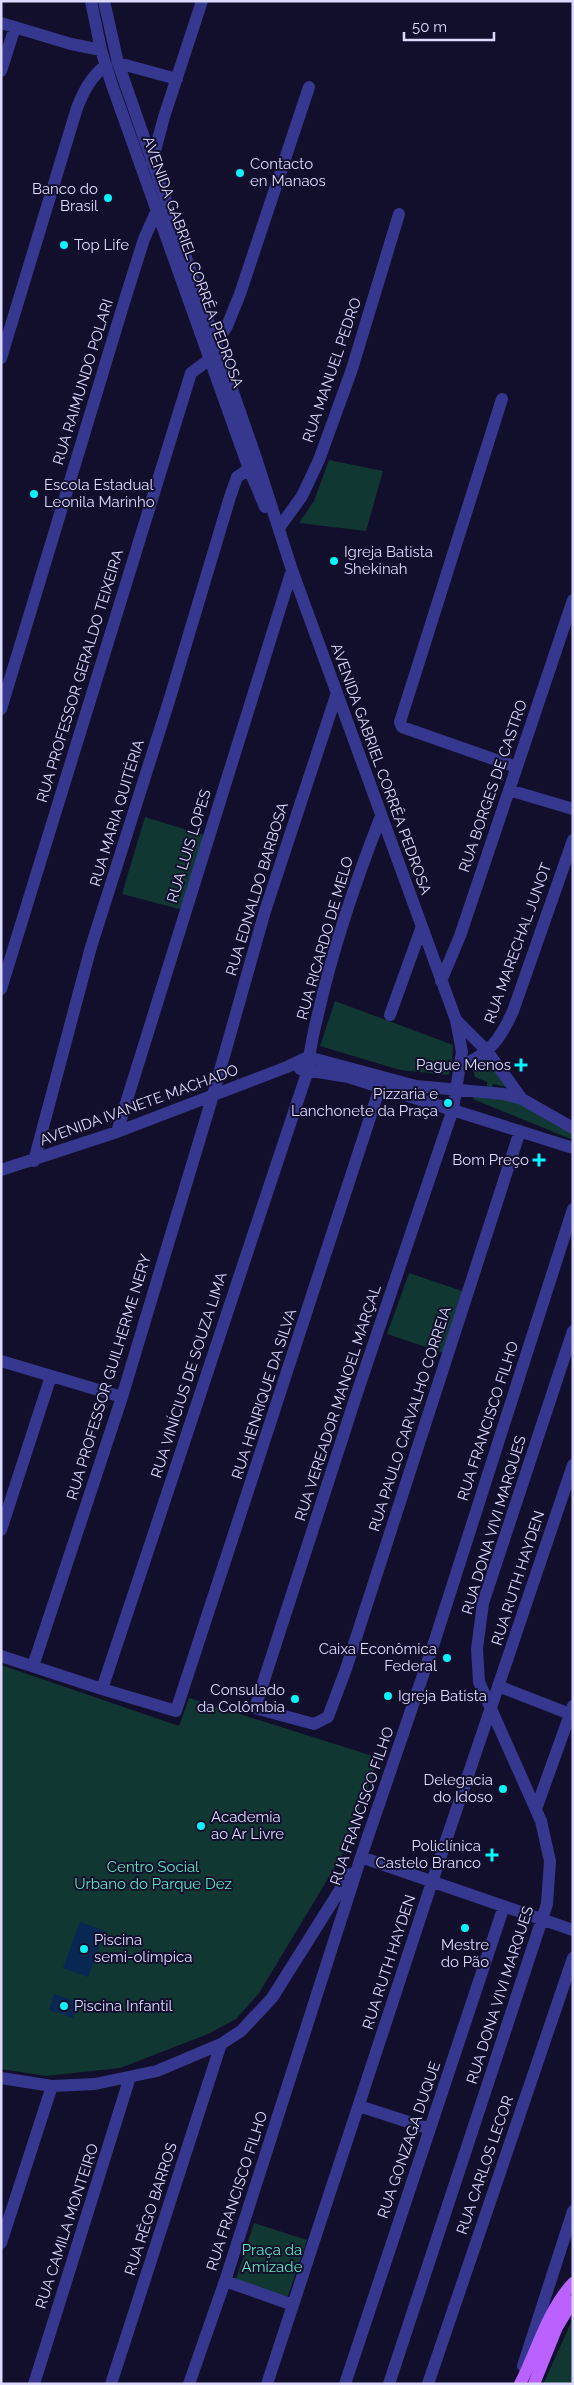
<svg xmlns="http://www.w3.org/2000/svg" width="574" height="2385" viewBox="0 0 574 2385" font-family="Raleway,sans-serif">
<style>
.green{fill:#113733}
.water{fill:#082752}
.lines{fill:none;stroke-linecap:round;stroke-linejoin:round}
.minor{stroke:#36388f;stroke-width:12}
.major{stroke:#bb61ff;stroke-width:12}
.poi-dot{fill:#06f5ff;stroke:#120f2c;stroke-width:2}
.labels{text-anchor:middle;stroke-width:4;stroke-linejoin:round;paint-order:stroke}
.poi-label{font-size:15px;fill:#dcdaff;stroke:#120f2c;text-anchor:start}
.street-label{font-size:15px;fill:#dcdaff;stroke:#120f2c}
.park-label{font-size:15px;fill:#5beabe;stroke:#120f2c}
</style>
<rect width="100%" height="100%" fill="#120f2c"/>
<path class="green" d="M329,460l54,11 -17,60 -67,-8 15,-22z
M145,817l62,19 -24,74 -61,-16z
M335,1001l118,44 -1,17 22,4 11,-8 31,31 -23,-5 -3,9 63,23 20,12v12l-100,-41 3,-7h11v-10l-12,-5 -2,-8 -23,-3 -1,9 -49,-5 -80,-24z
M409,1273l56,19 -21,61 -57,-19z
M1,1665l178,61 10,-28 190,60 -35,94 -85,141 -23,26 -28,15 -88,34 -74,8 -45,-7z
M254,2223l53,17 -20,59 -52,-17z
M573,2318v66h-30l3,-6z"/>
<path class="water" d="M80,1922l25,9 -17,46 -25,-9z
M54,1994l24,8 -5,16 -24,-8z"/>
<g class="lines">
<path class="minor" d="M91,1l10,49 11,35 137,384 16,38
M104,1l14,62 137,392 37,115 164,450 6,32 -9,57 -97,287 -101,312 59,16 14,-7 18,-48 174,-538
M1,23l70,21 30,6
M118,63l59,16
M1,71l14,-44
M152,162l12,-45 38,-116
M215,345l12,-19 13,-32 69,-207
M1,358l76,-250c7,-18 14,-31 29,-43
M502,399l-102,323 2,5 114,40
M279,528l23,-32 17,-36 33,-91 47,-155
M1,709l121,-400 22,-70 13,-29
M509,790l64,19
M441,981l19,-45 113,-336
M1,989l190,-616 19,-14
M390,1015l31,-86
M456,1020l31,31 35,48
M461,1066c29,-13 39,-26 52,-55l60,-171
M300,1069l48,8 225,71
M117,1132l175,-562
M34,1161l57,-214 78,-246 61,-204 7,-20 12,-8
M1,1170l116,-38 170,-65 21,-10 108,29 88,8 18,5 51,29
M1,1361l121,36
M1,1530l50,-154
M1,1656l101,33 74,22 204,-624
M33,1666l89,-269 91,-302 52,-184 72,-218
M498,1686l72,28
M102,1689l206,-619c1,-20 6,-40 11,-60 15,-66 37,-130 62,-194
M536,1809l37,-103
M361,1857l212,73
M1,2078l51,8 43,-2 62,-13 64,-27 20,-13 31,-33 78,-124
M359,2106l71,23
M1,2243l51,-157
M225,2281l68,24
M523,2366l50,-155
M34,2384l96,-307
M111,2384l110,-340
M189,2384l36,-103 136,-424 73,-214 139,-434
M267,2384l165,-502 141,-417
M345,2384l159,-478
M389,2384l158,-480 3,-43 -9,-40 -62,-139 -2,-33 6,-46 90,-272
M428,2384l145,-426"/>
<path class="major" d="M520,2384c17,-33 27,-73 53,-101
M534,2384l23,-57 16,-26"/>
</g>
<g class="poi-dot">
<circle cx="240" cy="173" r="5"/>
<circle cx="108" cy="198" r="5"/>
<circle cx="64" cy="245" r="5"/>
<circle cx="34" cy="494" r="5"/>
<circle cx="334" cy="561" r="5"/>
<path d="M518.5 1057.5h5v5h5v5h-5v5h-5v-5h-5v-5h5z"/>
<circle cx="448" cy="1103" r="5"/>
<path d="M536.5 1152.5h5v5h5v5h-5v5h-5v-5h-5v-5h5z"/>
<circle cx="447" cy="1658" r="5"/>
<circle cx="388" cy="1696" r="5"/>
<circle cx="295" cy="1699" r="5"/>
<circle cx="503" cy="1789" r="5"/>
<circle cx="201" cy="1826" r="5"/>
<path d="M489.5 1847.5h5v5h5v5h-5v5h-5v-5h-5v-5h5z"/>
<circle cx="465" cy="1928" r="5"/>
<circle cx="84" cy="1949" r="5"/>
<circle cx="64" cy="2006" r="5"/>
</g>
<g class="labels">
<g class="poi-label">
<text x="250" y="169">Contacto<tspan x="250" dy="17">en Manaos</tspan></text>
<text x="98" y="194" text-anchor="end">Banco do<tspan x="98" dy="17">Brasil</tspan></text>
<text x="74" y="250">Top Life</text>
<text x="44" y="490">Escola Estadual<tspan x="44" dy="17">Leonila Marinho</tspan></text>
<text x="344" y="557">Igreja Batista<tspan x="344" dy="17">Shekinah</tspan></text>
<text x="511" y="1070" text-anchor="end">Pague Menos</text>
<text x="438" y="1099" text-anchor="end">Pizzaria e<tspan x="438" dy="17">Lanchonete da Praça</tspan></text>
<text x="529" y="1165" text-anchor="end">Bom Preço</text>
<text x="437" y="1654" text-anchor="end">Caixa Econômica<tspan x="437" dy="17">Federal</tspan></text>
<text x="285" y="1695" text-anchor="end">Consulado<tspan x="285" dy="17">da Colômbia</tspan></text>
<text x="398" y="1701">Igreja Batista</text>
<text x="493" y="1785" text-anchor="end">Delegacia<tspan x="493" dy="17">do Idoso</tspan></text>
<text x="211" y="1822">Academia<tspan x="211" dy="17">ao Ar Livre</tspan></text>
<text x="481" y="1851" text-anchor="end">Policlínica<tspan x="481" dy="17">Castelo Branco</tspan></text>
<text x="94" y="1945">Piscina<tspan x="94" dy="17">semi-olímpica</tspan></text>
<text x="465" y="1950" text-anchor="middle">Mestre<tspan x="465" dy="17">do Pão</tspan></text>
<text x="74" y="2011">Piscina Infantil</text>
</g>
<g class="street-label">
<text transform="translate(193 262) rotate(70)" y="5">AVENIDA GABRIEL CORRÊA PEDROSA</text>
<text transform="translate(332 370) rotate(-71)" y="5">RUA MANUEL PEDRO</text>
<text transform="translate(83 382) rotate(-73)" y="5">RUA RAIMUNDO POLARI</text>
<text transform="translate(80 676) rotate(-73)" y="5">RUA PROFESSOR GERALDO TEIXEIRA</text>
<text transform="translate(381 769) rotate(70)" y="5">AVENIDA GABRIEL CORRÊA PEDROSA</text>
<text transform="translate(493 786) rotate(-71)" y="5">RUA BORGES DE CASTRO</text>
<text transform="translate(117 813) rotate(-73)" y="5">RUA MARIA QUITÉRIA</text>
<text transform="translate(189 846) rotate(-73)" y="5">RUA LUIS LOPES</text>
<text transform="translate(257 889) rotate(-73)" y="5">RUA EDNALDO BARBOSA</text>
<text transform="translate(325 938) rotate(-74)" y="5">RUA RICARDO DE MELO</text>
<text transform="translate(518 943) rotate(-70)" y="5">RUA MARECHAL JUNOT</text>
<text transform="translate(139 1105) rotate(-20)" y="5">AVENIDA IVANETE MACHADO</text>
<text transform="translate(189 1375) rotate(-72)" y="5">RUA VINÍCIUS DE SOUZA LIMA</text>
<text transform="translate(109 1377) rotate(-73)" y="5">RUA PROFESSOR GUILHERME NERY</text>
<text transform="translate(264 1394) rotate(-72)" y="5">RUA HENRIQUE DA SILVA</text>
<text transform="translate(338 1403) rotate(-72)" y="5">RUA VEREADOR MANOEL MARÇAL</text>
<text transform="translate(410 1419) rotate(-72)" y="5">RUA PAULO CARVALHO CORREIA</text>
<text transform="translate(488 1421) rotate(-72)" y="5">RUA FRANCISCO FILHO</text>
<text transform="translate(494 1525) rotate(-73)" y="5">RUA DONA VIVI MARQUES</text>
<text transform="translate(518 1578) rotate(-72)" y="5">RUA RUTH HAYDEN</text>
<text transform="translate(362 1806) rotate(-71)" y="5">RUA FRANCISCO FILHO</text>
<text transform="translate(389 1962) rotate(-72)" y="5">RUA RUTH HAYDEN</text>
<text transform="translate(500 1995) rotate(-72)" y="5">RUA DONA VIVI MARQUES</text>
<text transform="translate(409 2140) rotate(-71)" y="5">RUA GONZAGA DUQUE</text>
<text transform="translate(485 2165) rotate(-71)" y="5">RUA CARLOS LECOR</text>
<text transform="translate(237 2191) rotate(-72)" y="5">RUA FRANCISCO FILHO</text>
<text transform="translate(151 2209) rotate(-72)" y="5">RUA RÊGO BARROS</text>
<text transform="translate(67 2226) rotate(-72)" y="5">RUA CAMILA MONTEIRO</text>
</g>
<g class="park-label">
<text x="153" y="1872">Centro Social<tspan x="153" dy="17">Urbano do Parque Dez</tspan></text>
<text x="272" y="2255">Praça da<tspan x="272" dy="17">Amizade</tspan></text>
</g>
</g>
<rect width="574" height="2385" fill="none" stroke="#dcdaff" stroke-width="5"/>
<path d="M404 32v8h90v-8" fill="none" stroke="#dcdaff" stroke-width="2.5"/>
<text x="412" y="32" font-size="15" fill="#dcdaff" stroke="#120f2c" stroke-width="4" paint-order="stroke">50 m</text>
</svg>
